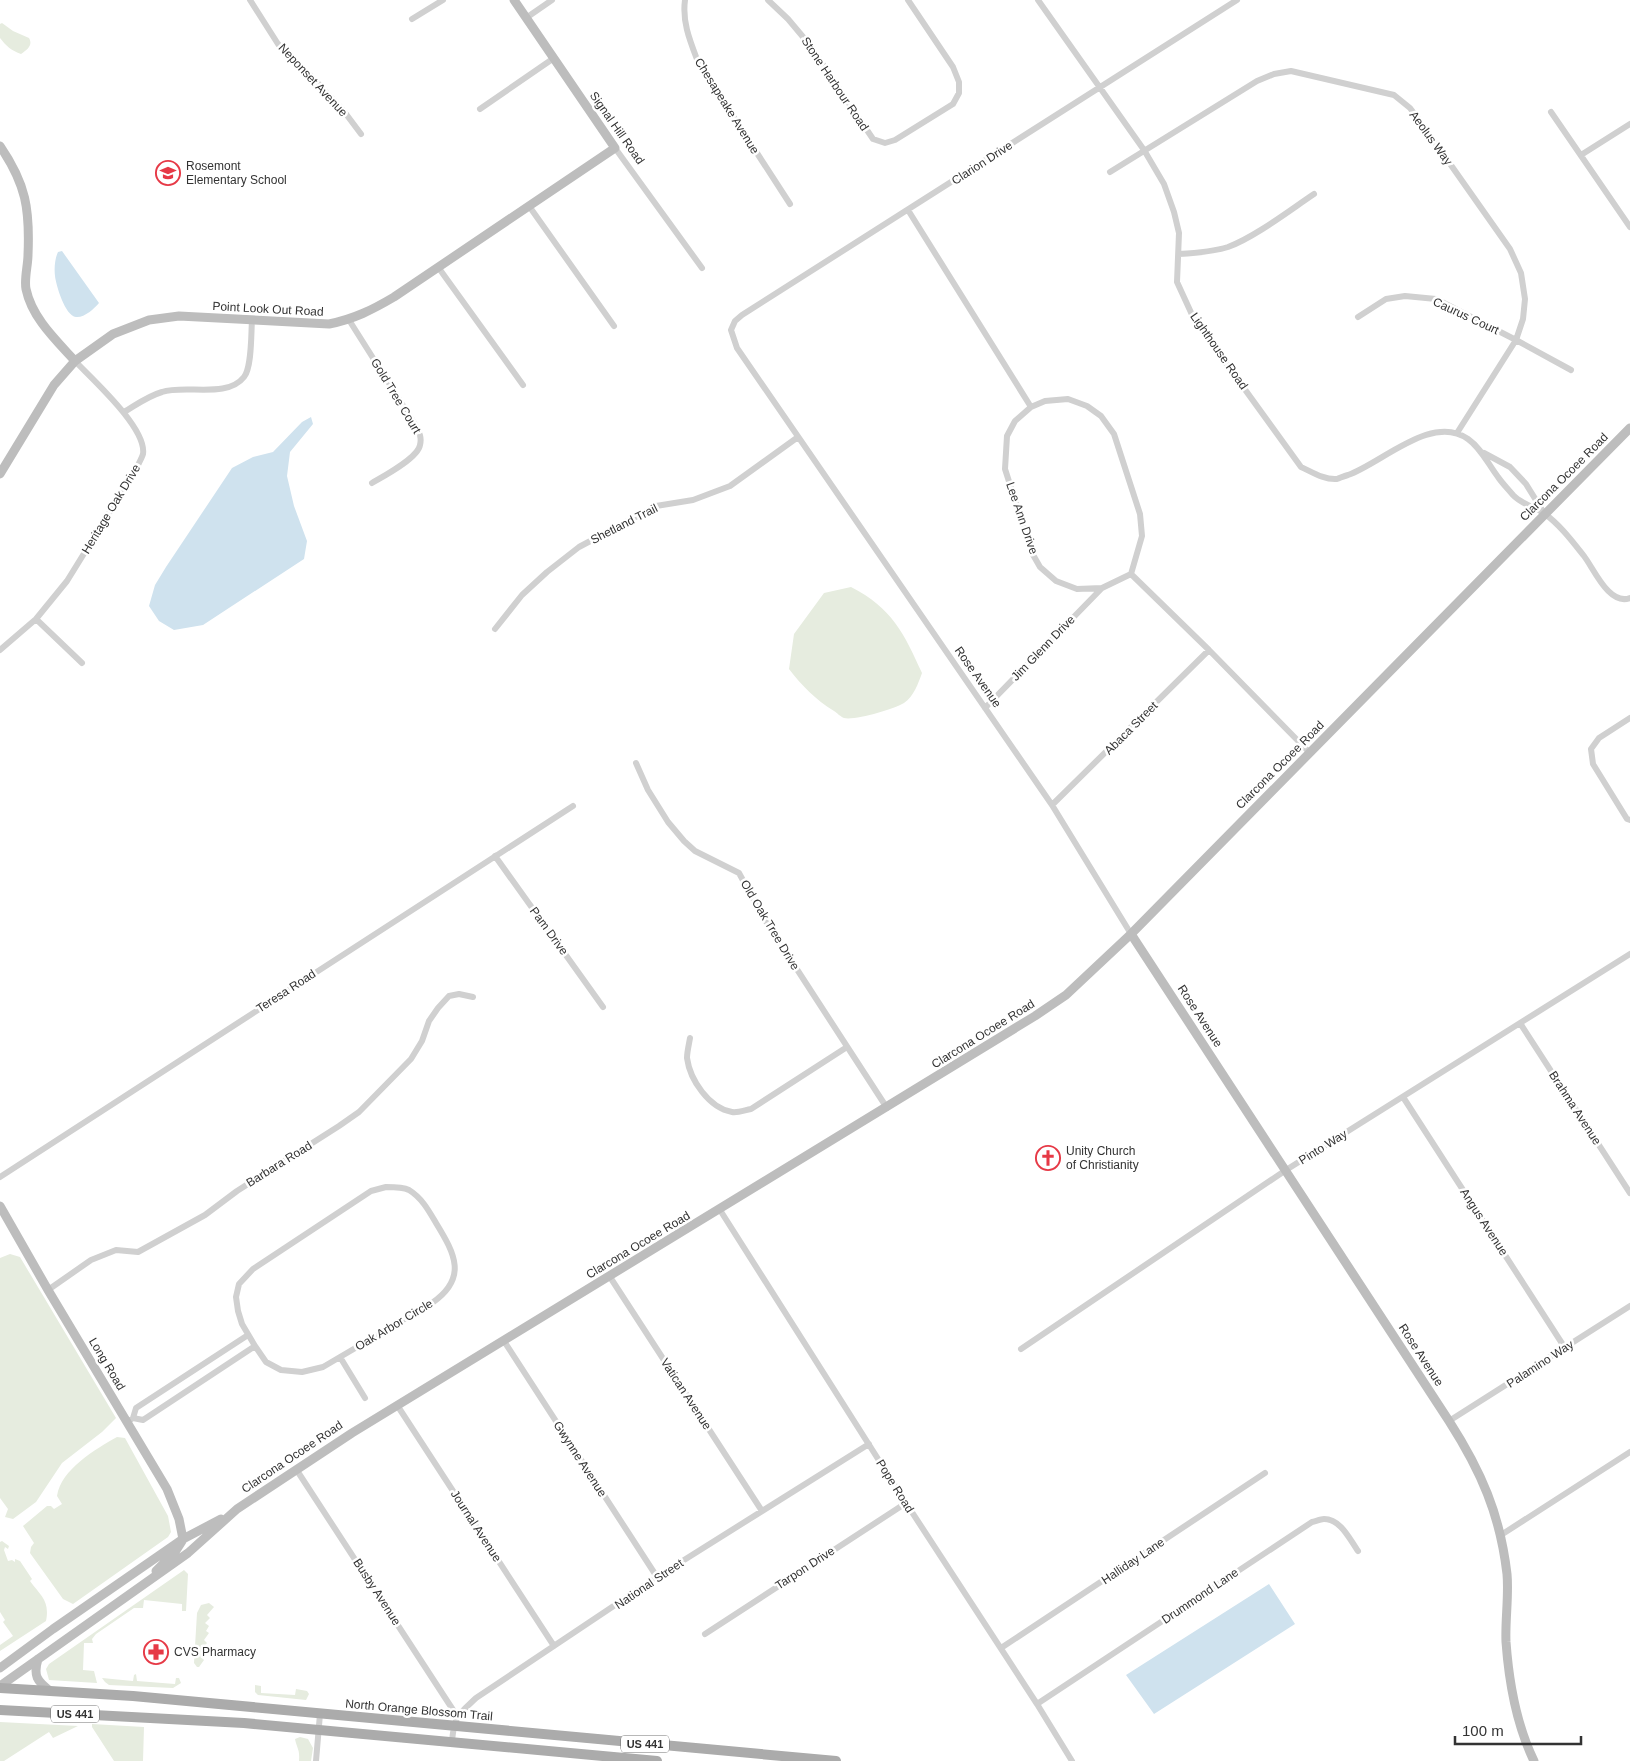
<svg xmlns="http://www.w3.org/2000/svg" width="1630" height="1761" viewBox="0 0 1630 1761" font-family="Arial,sans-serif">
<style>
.green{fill:#e6ecdf}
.water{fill:#cfe2ee}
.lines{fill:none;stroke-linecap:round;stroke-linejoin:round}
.street{stroke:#d0d0d0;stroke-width:6}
.secondary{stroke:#bdbdbd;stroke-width:9}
.primary{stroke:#ababab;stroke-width:10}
.labels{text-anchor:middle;stroke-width:5;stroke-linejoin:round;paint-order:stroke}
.shield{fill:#fff;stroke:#707070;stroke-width:1}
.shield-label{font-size:11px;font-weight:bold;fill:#333}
.street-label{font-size:12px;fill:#333;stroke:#fff}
.poi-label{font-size:12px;fill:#333;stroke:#fff;text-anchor:start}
</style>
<rect width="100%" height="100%" fill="#fff"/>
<path class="green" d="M2,23l11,8 16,7c4,7 -1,11 -8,16 -9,-3 -15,-8 -21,-16v-14z
M851,587c41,21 53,46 71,86 -4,11 -8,23 -18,30 -10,6 -50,18 -60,15 -3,-1 -7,-5 -10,-7 -18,-11 -32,-25 -45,-42l5,-35 30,-41z
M10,1254l10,3 96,161 -14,14 -40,31 -26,39 -23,17 -8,-2 3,-8 -8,-11v-240z
M117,1437l8,1 43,78 3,16 -3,5 -95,67 -10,-5 -33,-46 1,-6 3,-4 -11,-17 24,-20h4l3,3 8,-5 -5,-8c4,-27 39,-47 60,-59z
M2,1541l7,5 -1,3 -3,-2 -1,3 4,11 4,-1 3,2v-3l5,2 12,18 -2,2c11,15 20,20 16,40l-46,30v-6l13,-9 -10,-14 2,-2 -5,-8v-70z
M184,1570l4,4 -2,37h-4v-7l-38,-4 -1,8h-9l-38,26 -4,5 1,4h-9l-1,27 11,1 3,12 -48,-3 -3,-11 3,-5z
M209,1603l5,4 -7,8 3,3 -5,5 4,3 -3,5 3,2 -5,7 3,3 -5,6 3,3 -4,5 3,3 -5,7h-2l-3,-4 3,-50 4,-8z
M136,1674l1,7 38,3 1,-6h3l2,5 -8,5 -64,-3 -4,-3 -3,-4 31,3 1,-6z
M255,1685l6,1v7l34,2 1,-6 11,2 2,3 -3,6 -48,-5 -3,-3z
M0,1722l78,4 -25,12 -4,-6 -45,29h-4z
M92,1724l52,3 -1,34h-29l-22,-34z
M300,1737l8,2 5,9 -2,13h-12c1,-12 -2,-12 -4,-22z"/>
<path class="water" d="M62,251l37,52c-5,6 -15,15 -23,14 -11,-1 -20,-32 -21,-41 -1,-8 0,-18 3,-24z
M311,417l2,7 -23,28 -3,24 7,30 13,35 -3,18 -101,66 -29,5 -15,-9 -10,-15 6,-21 11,-18 66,-99 21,-11 20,-5 29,-30z
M1269,1584l26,40 -141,90 -28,-39z"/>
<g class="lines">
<path class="street" d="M250,0l28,44 34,33 31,33 18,24
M685,0c-3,22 5,41 13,62l92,142
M768,0l20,19 21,25 64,95 12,4 10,-3 58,-36 6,-11v-11l-6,-15 -45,-67
M1038,0l106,150 20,34 10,28 5,21 -2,49 17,37 107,148c11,5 23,13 36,12 3,-1 7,-3 11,-4 34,-12 84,-62 120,-36 13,9 20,25 30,38 4,6 10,12 15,18 8,9 22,12 32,19 15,11 27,27 39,42 10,13 25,50 46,42
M526,18l26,-18
M412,19l31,-19
M480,109l74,-51
M1551,112l79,115
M615,148l87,120
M1581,155l49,-31
M1110,172l147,-91 17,-7 17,-3 103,24 16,13 12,16 88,125 11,24 4,26 -2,20 -7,21 -59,93
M529,206l85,120
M908,210l123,197
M1179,254c17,-1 33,-2 49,-7 27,-10 62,-37 86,-53
M438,267l85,118
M1358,317l28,-18 19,-3 31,3 80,41 55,30
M349,320l67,106c3,6 6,11 4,19 -2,13 -36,31 -48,38
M1068,399l19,7 14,10 13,18 26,80 2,22 -11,38 -29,14 -25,1 -21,-8 -16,-14 -8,-14 -27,-84 2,-33 8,-15 16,-14 14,-6z
M124,412c12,-7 24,-16 38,-20 23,-8 65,7 82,-15 8,-10 7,-43 8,-57
M1484,453l26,14 16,17 18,29
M1131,574l78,76 100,102
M36,619l46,44
M495,629l27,-34 25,-23 32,-25 77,-41 37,-6 37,-14 68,-49
M0,650l36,-31 31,-38 70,-113c1,-4 5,-10 6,-14 4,-26 -51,-75 -68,-93
M985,708l117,-120
M1630,718l-31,20 -8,11 2,15 34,55 3,1
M636,763l12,27 20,32 16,19 11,10 44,22 24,44 124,191
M1052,805l157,-155
M495,856l108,151
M1131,934l-79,-129 -315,-457 -6,-18 4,-9 7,-6 495,-315
M1520,1023l110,170
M690,1038c-1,6 -3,14 -3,20 3,22 22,50 45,54 6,1 13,-2 19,-3l96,-62
M1403,1097l162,251
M0,1177l573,-371
M386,1187c7,0 17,0 23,3 13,8 20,21 27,33 19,31 32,55 -4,80l-109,64 -21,5 -21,-2 -15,-8 -11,-16 -13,-22 -4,-13 -2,-14 3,-13 14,-15 118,-78z
M720,1210l186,293 131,201 35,57
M610,1277l152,234
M48,1290l43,-30 25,-10 22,2 67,-37 32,-24 102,-65 20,-14 52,-53 11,-18 7,-20 9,-13 11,-12 10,-2 14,3
M504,1341l153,236
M1021,1349l265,-179 344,-216
M340,1357l25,41
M397,1405l157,241
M133,1418l3,-10 112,-73
M1449,1421l181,-115
M127,1422l6,-4 10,2 112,-74
M296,1469l161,247
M1501,1535l129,-83
M705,1634l201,-131
M1001,1648l264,-175
M1037,1704l275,-182c4,-1 9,-3 12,-3 17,0 26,21 34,32
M452,1742c2,-26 6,-27 24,-44l181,-121 212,-133
M316,1761l4,-47"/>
<path class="secondary" d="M0,146c26,38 30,63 28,109 0,10 -4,24 -2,34 6,29 30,51 49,72
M0,474l54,-89 21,-24 38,-27 36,-14 30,-4 150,8c25,-5 43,-14 65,-27l221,-149 -101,-148
M1131,934l318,487c32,50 51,93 58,153 2,22 -2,46 -1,68 3,41 10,82 28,119
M0,1206l48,84 119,199 12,30 4,20
M156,1571l19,-19 7,-11
M38,1659c-5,17 -1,22 12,32
M0,1668l53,-39 130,-90 38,-20
M0,1686l188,-133 49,-44 115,-76 683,-417 31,-21 65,-61 499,-506"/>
<path class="primary" d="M0,1688l133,8 703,65
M0,1710l244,13 413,38"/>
</g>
<defs>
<symbol id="school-ring" viewBox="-11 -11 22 22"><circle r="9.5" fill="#fff" stroke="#e63946" stroke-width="1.5"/><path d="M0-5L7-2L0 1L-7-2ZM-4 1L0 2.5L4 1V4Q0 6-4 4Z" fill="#e63946"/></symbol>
<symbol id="church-ring" viewBox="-11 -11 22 22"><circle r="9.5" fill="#fff" stroke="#e63946" stroke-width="1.5"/><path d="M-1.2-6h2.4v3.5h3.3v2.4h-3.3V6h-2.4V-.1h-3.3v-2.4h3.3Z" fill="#e63946"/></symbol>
<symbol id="pharmacy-ring" viewBox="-11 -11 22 22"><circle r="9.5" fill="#fff" stroke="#e63946" stroke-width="1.5"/><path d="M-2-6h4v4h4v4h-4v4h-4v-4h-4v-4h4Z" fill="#e63946"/></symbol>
</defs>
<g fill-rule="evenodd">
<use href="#school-ring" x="154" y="159" width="28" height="28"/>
<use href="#church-ring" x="1034" y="1144" width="28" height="28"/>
<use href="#pharmacy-ring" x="142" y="1638" width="28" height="28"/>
</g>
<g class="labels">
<g class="shield">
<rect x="51" y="1705.5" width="48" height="17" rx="4"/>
<rect x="621" y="1735.5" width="48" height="17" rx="4"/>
</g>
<g class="shield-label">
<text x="75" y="1718">US 441</text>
<text x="645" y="1748">US 441</text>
</g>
<g class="street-label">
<text transform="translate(313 80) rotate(47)" y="4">Neponset Avenue</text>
<text transform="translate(835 84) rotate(56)" y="4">Stone Harbour Road</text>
<text transform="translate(727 106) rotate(58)" y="4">Chesapeake Avenue</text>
<text transform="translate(617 128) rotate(55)" y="4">Signal Hill Road</text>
<text transform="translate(1431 138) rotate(54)" y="4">Aeolus Way</text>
<text transform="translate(982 163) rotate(-33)" y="4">Clarion Drive</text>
<text transform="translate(268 309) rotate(3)" y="4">Point Look Out Road</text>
<text transform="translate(1466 316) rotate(25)" y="4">Caurus Court</text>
<text transform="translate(1219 351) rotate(55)" y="4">Lighthouse Road</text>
<text transform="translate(396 396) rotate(59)" y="4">Gold Tree Court</text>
<text transform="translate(1564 477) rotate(-45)" y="4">Clarcona Ocoee Road</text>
<text transform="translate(111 509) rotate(-59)" y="4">Heritage Oak Drive</text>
<text transform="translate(1022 518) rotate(71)" y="4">Lee Ann Drive</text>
<text transform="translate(624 524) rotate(-27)" y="4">Shetland Trail</text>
<text transform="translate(1043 648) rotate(-46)" y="4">Jim Glenn Drive</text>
<text transform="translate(978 677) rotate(55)" y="4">Rose Avenue</text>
<text transform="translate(1131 728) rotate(-45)" y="4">Abaca Street</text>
<text transform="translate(1280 765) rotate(-45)" y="4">Clarcona Ocoee Road</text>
<text transform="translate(770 925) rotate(59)" y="4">Old Oak Tree Drive</text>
<text transform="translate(549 931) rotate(54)" y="4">Pam Drive</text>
<text transform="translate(286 991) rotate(-33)" y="4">Teresa Road</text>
<text transform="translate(1200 1016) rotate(57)" y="4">Rose Avenue</text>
<text transform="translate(983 1034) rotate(-32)" y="4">Clarcona Ocoee Road</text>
<text transform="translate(1575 1108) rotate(57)" y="4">Brahma Avenue</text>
<text transform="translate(1323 1147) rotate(-32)" y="4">Pinto Way</text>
<text transform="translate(279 1164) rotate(-32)" y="4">Barbara Road</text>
<text transform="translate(1484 1222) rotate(57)" y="4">Angus Avenue</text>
<text transform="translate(638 1245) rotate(-31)" y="4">Clarcona Ocoee Road</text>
<text transform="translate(394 1325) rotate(-31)" y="4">Oak Arbor Circle</text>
<text transform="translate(1421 1355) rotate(57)" y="4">Rose Avenue</text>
<text transform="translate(107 1364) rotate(59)" y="4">Long Road</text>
<text transform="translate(1540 1364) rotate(-33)" y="4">Palamino Way</text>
<text transform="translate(686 1394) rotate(57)" y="4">Vatican Avenue</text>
<text transform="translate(292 1457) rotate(-34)" y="4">Clarcona Ocoee Road</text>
<text transform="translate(580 1459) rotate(57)" y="4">Gwynne Avenue</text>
<text transform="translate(895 1486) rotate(58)" y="4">Pope Road</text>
<text transform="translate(476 1526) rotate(57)" y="4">Journal Avenue</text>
<text transform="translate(1133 1561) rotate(-34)" y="4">Halliday Lane</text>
<text transform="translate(805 1568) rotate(-33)" y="4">Tarpon Drive</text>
<text transform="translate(649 1584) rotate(-34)" y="4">National Street</text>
<text transform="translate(377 1592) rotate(57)" y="4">Busby Avenue</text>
<text transform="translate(1200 1596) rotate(-34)" y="4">Drummond Lane</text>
<text transform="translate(419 1710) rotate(5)" y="4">North Orange Blossom Trail</text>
</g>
<g class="poi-label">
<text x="186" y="170">Rosemont<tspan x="186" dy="14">Elementary School</tspan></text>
<text x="1066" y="1155">Unity Church<tspan x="1066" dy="14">of Christianity</tspan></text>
<text x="174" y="1656">CVS Pharmacy</text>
</g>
</g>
<path d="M1455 1736v8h126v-8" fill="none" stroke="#333333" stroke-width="2.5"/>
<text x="1462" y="1736" font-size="15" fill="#333333" stroke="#ffffff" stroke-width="4" paint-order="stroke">100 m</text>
</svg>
